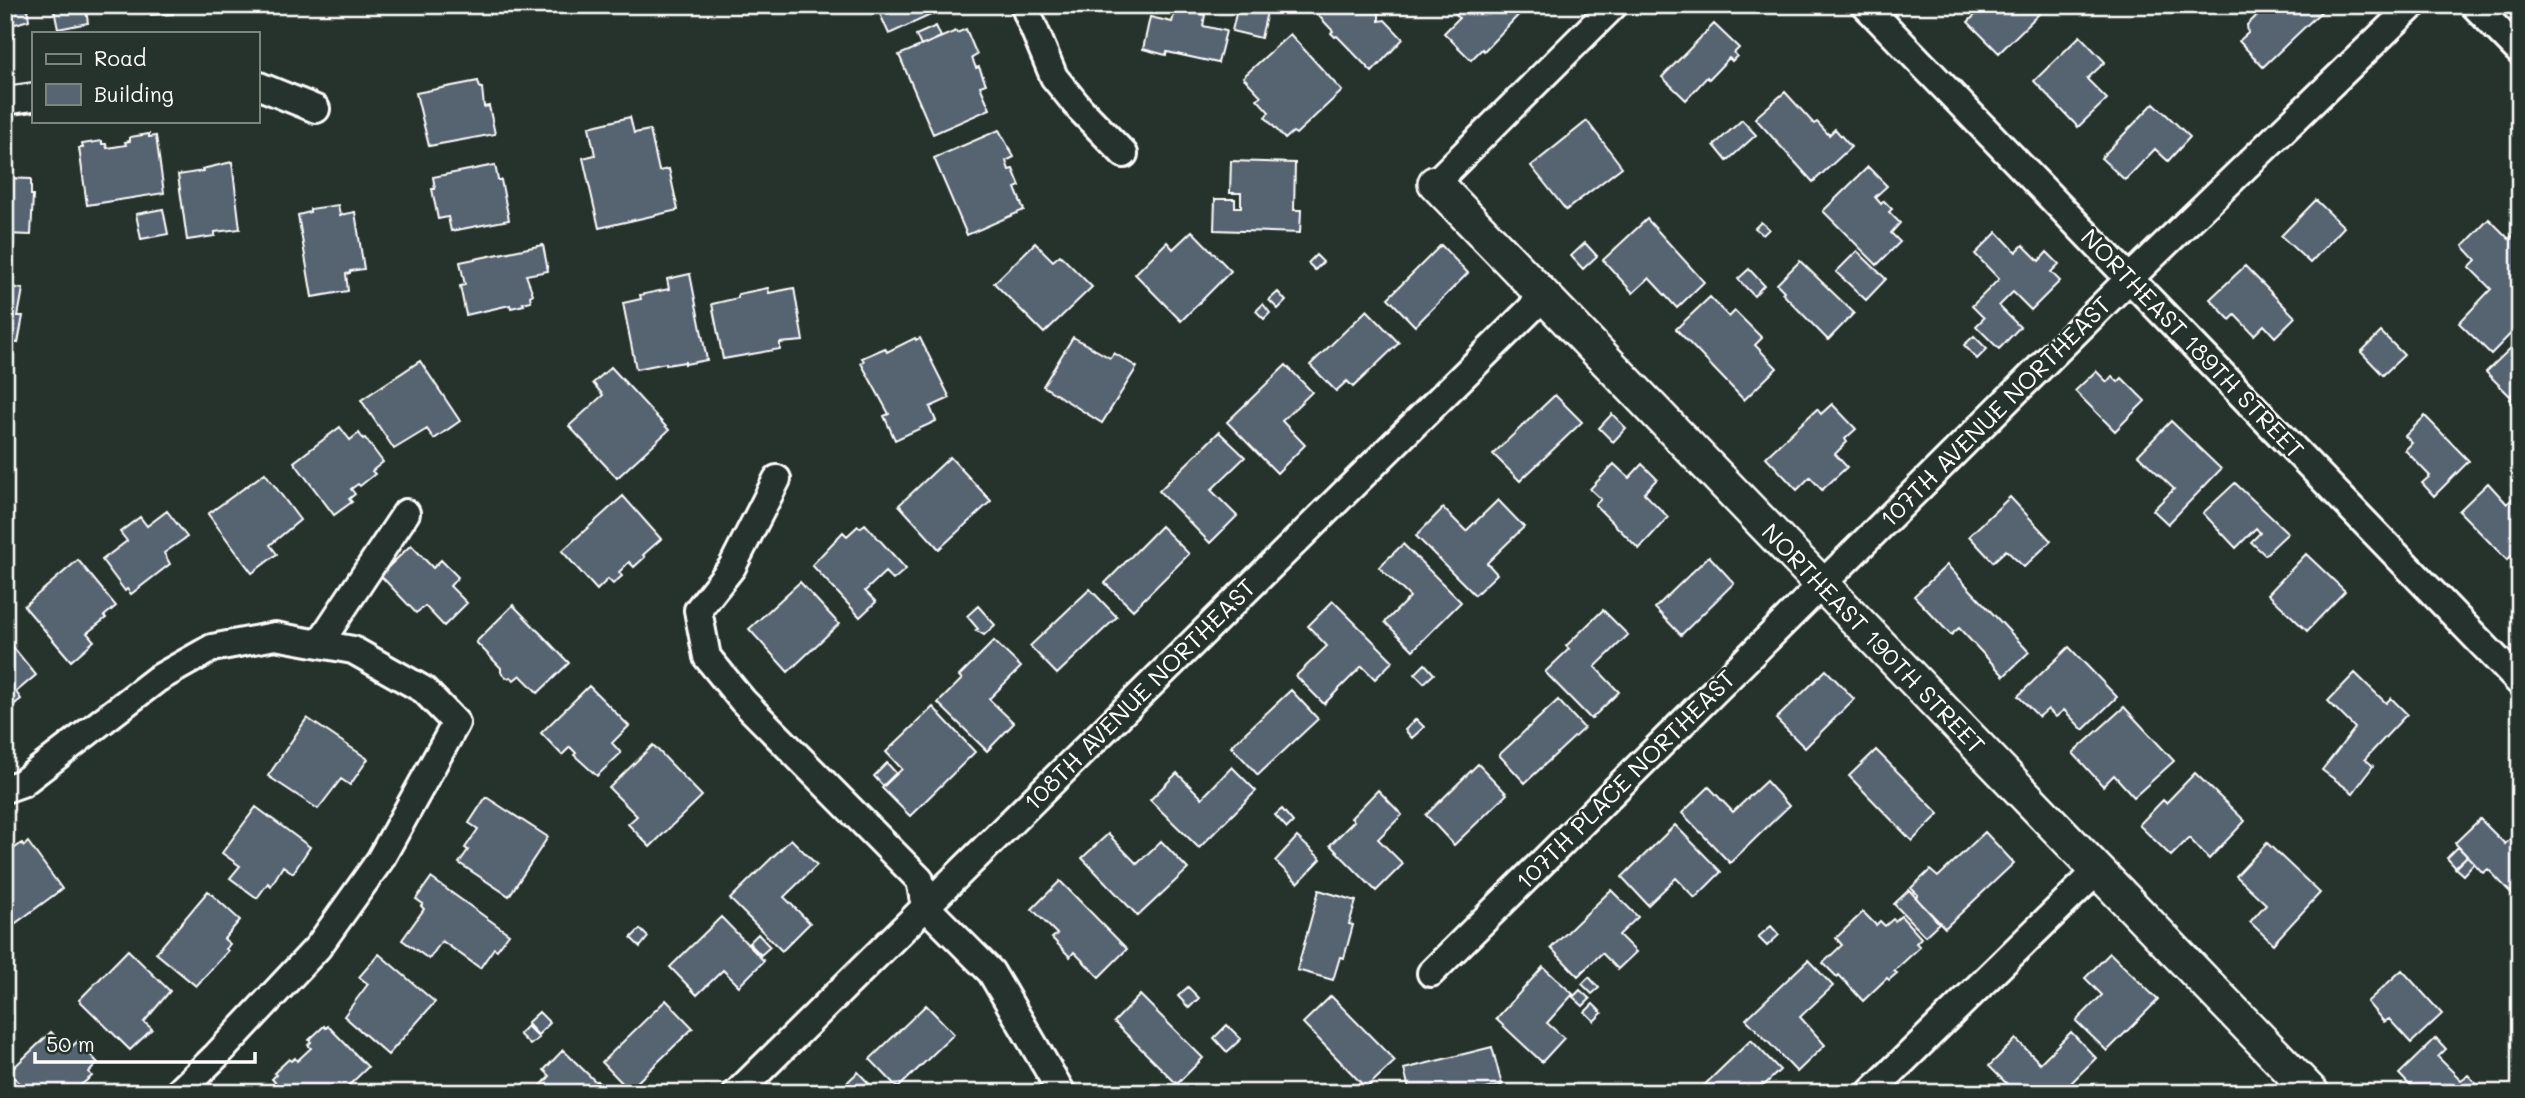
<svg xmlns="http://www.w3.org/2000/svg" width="2525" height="1098" viewBox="0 0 2525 1098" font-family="Mali,sans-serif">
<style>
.building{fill:#576471;stroke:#fff;stroke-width:2}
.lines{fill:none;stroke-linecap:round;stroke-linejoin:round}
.minor-casing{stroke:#fff;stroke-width:32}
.tertiary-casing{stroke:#fff;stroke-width:38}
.minor{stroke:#26332d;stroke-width:26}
.tertiary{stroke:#26332d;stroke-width:33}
.labels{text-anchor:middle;stroke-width:5;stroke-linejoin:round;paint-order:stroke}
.street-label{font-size:24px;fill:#fff;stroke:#26332d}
</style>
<rect width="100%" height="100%" fill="#26332d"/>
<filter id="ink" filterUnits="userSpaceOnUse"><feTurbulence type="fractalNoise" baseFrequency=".0143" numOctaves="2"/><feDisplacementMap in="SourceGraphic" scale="14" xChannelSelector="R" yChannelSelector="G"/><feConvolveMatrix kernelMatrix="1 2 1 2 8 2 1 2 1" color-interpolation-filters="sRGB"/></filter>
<g filter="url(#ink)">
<path class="building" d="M5,5h22l2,15 -24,7z
M53,5h45v3l-12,2 2,13 -30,6z
M150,5h31l1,5 -10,1 1,3 -22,1z
M250,5h24l1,2 -25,1z
M876,5h66l2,4 -55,25z
M1238,5l29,7 -6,26 -29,-7z
M1322,5h65l-8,8v8l6,-1 18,19 -31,33 -35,-36 -2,1 -4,-4 2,-2 -18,-19z
M1449,5h79l-44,46 -2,-2 -11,11 -27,-27 15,-15z
M1969,5h79l-49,48 -31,-31 9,-9z
M2268,5h60l-65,62 -24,-26 9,-8 -1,-8z
M1176,8l29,7 -2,11 23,5 -8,32 -51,-11 -1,3 -23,-6 7,-32 22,5z
M1714,24l25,24 -5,5 3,3 -5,5 -3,-3 -20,21 -2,-2 -21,23 -24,-23z
M936,26l5,11 -20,9 -5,-11z
M966,29l11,26 -5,3 4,10 3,-1 7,17 -6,2 10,23 -57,25 -34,-79 57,-24 1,2z
M1290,34l52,57 -46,43 -3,-2 -8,7 -20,-22 4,-5 -12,-13 4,-3 -18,-19z
M2080,36l25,26 -18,17 20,20 -29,28 -44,-46z
M478,81l2,7h2l2,19 5,-1 6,28 -66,12 -13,-53z
M1785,92l29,32 3,-2 12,13 6,-6 16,18 -38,35 -58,-64z
M2154,103l36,34 -22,24 -13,-12 -30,31 -24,-22z
M630,117l4,16 16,-3 9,41 10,-2 9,41 -79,18 -16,-70 12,-3 -6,-28z
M1742,120l14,15 -29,26 -13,-16z
M1587,121l35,46 -56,43 -35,-44z
M999,130l15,27 -8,4 3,9 4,-1 7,17 -5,2 9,22 -57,25 -33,-77z
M149,134v3l7,-1 8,57 -77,12 -8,-57h4l-1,-4 20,-3v3h4l1,4 19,-3 -1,-3 5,-1v-4z
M1231,161l64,2 -1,47h7l-1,23 -86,-3 1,-31h20v8h6v-14h-11z
M232,162l8,67 -25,3v4l-28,4 -9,-65 25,-4 -1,-2z
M495,165l3,15h3l8,40 -58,11 -3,-14 -10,2 -6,-30h3l-2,-12z
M1868,167l19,19 -12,11 6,7 3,-3 8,8 -3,3 11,11 -9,10 9,9 -23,23 -54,-54z
M5,176l1,2 25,1v16h2l-2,40 -26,-1z
M2316,200l28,27 -34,36 -29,-27z
M338,205l2,10 15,-3 9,57 -14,2v2l-4,1 2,17 -36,6 -14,-82 12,-3v-3z
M163,209l5,25 -27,5 -5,-25z
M1647,219l57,63 -27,26 -28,-30 -16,15 -30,-33z
M2489,219l20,20 11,-10v95l-29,30 -32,-31 32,-34 -22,-22 7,-7 -13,-14z
M1761,222l8,7 -6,6 -8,-7z
M1192,231l39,40 -50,50 -46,-47 32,-32 6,7z
M1997,232l19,20 7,-7 16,16 8,-9 12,12 -8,8 9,9 -29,29 -18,-18 -14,14 21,21 -21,22 -23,-23 8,-8 -12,-12 27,-27 -24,-25z
M1035,243l18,18 7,-6 32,32 -48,46 -50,-50z
M1585,243l12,13 -14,13 -12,-13z
M543,245l5,26 -22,4 7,19 -3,2 1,5 -8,2 1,2 -13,3 -1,-3 -44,10 -6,-29 5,-1 -5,-23z
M1441,245l27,28 -53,53 -27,-28z
M1857,251l29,28 -20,21 -30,-28z
M1316,255l7,7 -8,8 -7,-7z
M1800,261l54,52 -26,27 -46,-47 2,-2 -7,-7z
M2245,266l50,51 -20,20 -11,-12 -10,10 -19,-20 -5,5 -20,-21z
M1749,269l15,16 -10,11 -16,-17z
M690,274l17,86 -22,4v-2l-19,3v-2l-30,6 -13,-66 18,-4 -1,-4 29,-6 -2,-10z
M5,286l18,3 -5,27h5l-5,27 -13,-2z
M768,288l1,5 25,-5 9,53 -23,2v6l-57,10 -11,-55 26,-6v-4z
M1278,292l8,9 -8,8 -9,-9z
M1710,297l19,20 6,-6 27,27 -7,7 22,23 -33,32 -68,-71z
M1263,304l7,9 -6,6 -8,-8z
M1367,310l32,33 -46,44 -6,-6 -11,10 -26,-26z
M2381,332l23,23 -21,20 -22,-23z
M1974,336l13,13 -10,10 -13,-14z
M1073,337l37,21 4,-5 23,14 -35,56 -59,-37z
M915,338l1,2 4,-2 30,60 -20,9 6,14 -41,19 -11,-24 5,-2 -28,-51 3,-2 -2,-3 23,-10 2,4z
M2520,339v47l-10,10 -24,-24z
M420,361l40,60 -26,18 -7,-10 -33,20 -33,-49z
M1286,365l26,27 -30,29 23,24 -28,28 -50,-51z
M611,367l58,63 -52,48 -48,-52 34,-31 -10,-12z
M2096,371l11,11 5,-6 6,6 4,-4 23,23 -30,30 -40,-40z
M2518,391l2,2v16l-10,-10z
M1555,395l27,27 -62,59 -27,-27z
M1832,404l24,25 -11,10 2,3 -12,12 12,13 -25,23 -12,-13 -13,13 -31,-33 51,-48 4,5z
M1612,414l14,14 -13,14 -14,-14z
M2425,416l44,45 -35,35 -12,-13 8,-7 -25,-26 7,-7 -7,-7z
M2171,421l50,48 -53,55 -15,-14 21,-21 -36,-34z
M340,427l10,13 9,-7 4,6 2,-1 18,24 -11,9 3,3 -15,12 -2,-2 -7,5 4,5 -6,5 3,3 -18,13 -40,-53z
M1219,432l26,25 -34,33 26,26 -27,27 -51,-52z
M950,457l41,44 -52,48 -40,-44z
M1614,464l15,14 13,-14 15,15 -13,14 24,24 -29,32 -44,-44 6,-6 -11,-10z
M265,473l35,47 -30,25 7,9 -25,19 -44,-59z
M2235,483l53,50 -23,22 -14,-13 9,-9 -4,-5 -20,20 -33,-35z
M2488,483l19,21 13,-13v56l-13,13 -48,-49z
M623,496l38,43 -18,16 2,2 -11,10 -5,-5 -10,10 3,4 -9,8 -5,-5 -11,11 -35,-39z
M2010,497l41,44 -27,26 -18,-17 -13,12 -24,-26z
M1498,500l26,27 -37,36 10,11 -22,21 -59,-59 27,-28 23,23z
M167,511l20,26 -23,16 6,11 -39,30 -4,-5 -2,2 -23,-31 25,-19 -7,-9 20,-15 7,9z
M865,524l41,45 -13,11 -8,-8 -20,19 11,11 -16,15 -48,-52 31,-33 4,4 11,-10 2,2z
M1161,526l28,28 -56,56 -28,-27z
M1403,544l58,58 -48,48 -28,-28 25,-25 -31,-30z
M411,545l22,23 8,-8 17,17 -8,9 17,17 -23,23 -19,-20 -9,7 -36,-38z
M2306,554l39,37 -38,40 -39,-37z
M1709,556l25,27 -53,52 -26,-27z
M78,560l38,46 -12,10 2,2 -19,15 7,8 -23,20 -47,-55z
M1947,565l82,87 -25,24 -45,-48 -8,7 -37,-39z
M800,582l39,42 -51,48 -39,-43z
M1090,589l27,28 -60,57 -27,-28z
M1333,601l60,60 -18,18 -13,-13 -38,38 -28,-28 31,-30 -19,-20z
M513,605l56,58 -31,30 -18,-18 -6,5 -3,-3 -4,1 -6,-6v-4l-25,-26z
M978,606l17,19 -11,10 -8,-5 2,-1 -11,-13z
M1603,610l25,25 -33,32 24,25 -28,27 -46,-47 24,-23 -3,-3z
M994,641l27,26 -32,32 25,24 -27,28 -49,-48 24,-24 -3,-3z
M9,642l27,33 -20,17 5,7 -16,13v-67z
M2069,647l48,50 -34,33 -19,-20 -8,7 -8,-8 -9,8 -21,-21z
M1425,664l9,10 -10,9 -9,-9z
M1826,670l28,29 -49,49 -29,-29z
M2355,673l31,30 5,-5 16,16 -42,45 8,7 -20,27 -31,-23 33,-42 -27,-27z
M589,686l40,40 -17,17 9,10 -24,23 -23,-21 2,-2 -6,-6 -8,8 -21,-22z
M1291,690l27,29 -60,56 -27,-29z
M1558,700l26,28 -59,55 -26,-28z
M933,707l42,45 -65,64 -28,-28 20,-19 -16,-17z
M2124,707l50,54 -40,36 -20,-22 -11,11 -30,-33z
M307,718l61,41 -18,26 -9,-6 -23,30 -50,-33z
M1416,719l8,8 -12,11 -7,-8z
M653,745l49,51 -52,51 -22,-23 9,-8 -28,-28z
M1876,750l63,64 -27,27 -63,-65z
M887,763l9,10 -13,13 -9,-10z
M1478,764l29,30 -53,51 -28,-30z
M1232,767l24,24 -57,57 -49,-48 27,-27 25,25z
M2195,773l50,48 -36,38 -20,-21 -18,18 -32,-31 24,-25 3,3z
M1766,781l23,25 -59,57 -48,-50 27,-26 24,25z
M1378,790l24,25 -24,24 25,25 -27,27 -46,-46 24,-24 -3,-3z
M486,797l62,40 -39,59 -50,-33 9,-13 -3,-2 13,-19 -9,-6z
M256,807l54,40 -17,26 -10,-7 -12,20 -3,-3 -11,15 -27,-20 10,-12 -18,-13z
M1282,809l11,13 -6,6 -12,-13z
M2480,819l25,25 15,-15v67l-3,3 -29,-30 -5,4 -28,-30z
M1675,825l46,47 -26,26 -19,-20 -28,27 -26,-28z
M1985,832l29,31 -69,65 -29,-30 2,-3 -7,-7 19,-18 8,7z
M1108,834l29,30 24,-23 27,28 -50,47 -56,-58z
M1297,837l24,22 -23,24 -23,-22z
M791,839l26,26 -33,32 26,26 -28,28 -52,-52z
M28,842l34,47 -57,42v-71l2,-2 -2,-3 17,-12 2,3z
M2267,843l53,50 -47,51 -23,-22 16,-18 -30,-28z
M2458,847l9,9 -12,11 -8,-9z
M2467,856l7,7 -11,12 -8,-7z
M431,878l78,56 -12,16 -3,-2 -14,20 -38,-27 -13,18 -27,-19 22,-31 -3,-3 2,-2 -7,-5z
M1060,881l67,68 -28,28 -25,-25 -4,5 -18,-19 5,-4 -25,-25z
M1319,890l37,11 -7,23 4,1 -9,33 -4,-1 -7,23 -36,-10z
M1611,890l27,27 -19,18 17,17 -18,17 -16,-16 -24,23 -27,-28z
M1909,890l30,33 -14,13 -31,-32z
M208,891l32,29 -16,19 6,5 -4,5 2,2 -32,35 -40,-33z
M1863,912l13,13 4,-4 5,5 8,-7 2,2 6,-5 20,22 -5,5 4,4 -26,24 3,2 -8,7 -2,-2 -24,23 -24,-26 -2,2 -14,-14 19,-18 -6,-7z
M721,917l43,44 -25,25 -16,-16 -26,25 -27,-28z
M1771,926l8,9 -12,11 -9,-9z
M640,929l8,8 -8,10 -9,-9z
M758,934l12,13 -9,8 -12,-12z
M128,950l42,41 -26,31 8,7 -22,21 -51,-50z
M2110,953l48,47 -51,51 -31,-30 26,-26 -17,-17z
M379,954l56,48 -47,53 -44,-39 24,-32 -9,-7z
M1808,960l25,26 -33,31 25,28 -28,27 -51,-53z
M1543,967l30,27 -26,29 17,15 -22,24 -46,-43z
M2402,970l40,44 -31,29 -22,-24 -5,3 -17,-20z
M1589,977l10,11 -7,6 -10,-10z
M1188,987l11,11 -10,10 -11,-12z
M1580,990l10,9 -7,7 -10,-9z
M1140,995l63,63 -26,26 -63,-62z
M1331,996l64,65 -29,27 -63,-65z
M666,1000l27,28 -64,62 -27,-28z
M1593,1004l9,9 -8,8 -9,-9z
M926,1005l28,29 -56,54 -28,-29z
M539,1012l11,11 -12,12 -11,-12z
M1227,1025l14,14 -14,13 -13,-14z
M324,1026l2,2 2,-2 40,41 -27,26h-56l-13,-14 4,-4 -2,-2 15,-14 2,2 4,-3 2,3 14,-13 -3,-3 3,-3 -2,-2z
M527,1026l12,12 -9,7 -11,-11z
M51,1032l17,18 10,-9 20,22 -9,9 3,4 -21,17h-42l-20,-21z
M2071,1032l25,26 -35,35h-45l-27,-27 27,-27 24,24z
M2436,1038l10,11 -8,8 23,23 7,-5 17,18h-68l-18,-19z
M1751,1040l29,30 -24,23h-60z
M1492,1047l10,38 -31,8h-61l-6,-24z
M563,1050l33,32 1,-1 11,12h-74l16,-17 -6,-6z
M858,1072l20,21h-42z
M2197,1084l8,9h-17z
M1360,1085l8,8h-16z"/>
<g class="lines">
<defs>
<path id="minor" d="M1024,5l30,72 26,32 44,45
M1865,5l655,678
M2474,5l46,47
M257,85l59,24
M5,101l28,-4
M1435,183l179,-178
M777,479l-45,88 -34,43 9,47 36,44 177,179 5,26 66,66 71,121
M319,644l87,-131
M5,789l17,-6 135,-104 55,-31 63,-12 78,14 71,40 32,33 -76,137 -62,87 -101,108 -39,38
M1431,973l698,-694 284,-274
M737,1093l806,-796
M1870,1093l227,-222"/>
<path id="tertiary" d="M1435,183l877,910"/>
</defs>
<use href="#minor" class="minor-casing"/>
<use href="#tertiary" class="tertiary-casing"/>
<use href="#minor" class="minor"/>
<use href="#tertiary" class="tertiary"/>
</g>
</g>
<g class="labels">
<g class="street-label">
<text transform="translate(2192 344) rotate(46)" y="8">NORTHEAST 189TH STREET</text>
<text transform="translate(1996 412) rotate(-45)" y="8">107TH AVENUE NORTHEAST</text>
<text transform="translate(1873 639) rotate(46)" y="8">NORTHEAST 190TH STREET</text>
<text transform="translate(1140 695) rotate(-45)" y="8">108TH AVENUE NORTHEAST</text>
<text transform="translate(1626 780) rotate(-45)" y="8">107TH PLACE NORTHEAST</text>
</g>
</g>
<rect width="2525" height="1098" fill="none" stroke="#26332d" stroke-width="28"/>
<rect x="14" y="14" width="2497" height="1070" fill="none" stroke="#fff" stroke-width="2.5" filter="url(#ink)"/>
<rect x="32" y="32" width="228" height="91" fill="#26332d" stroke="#7d8581" stroke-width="2"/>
<rect x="46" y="54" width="35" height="10" fill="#26332d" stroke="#7d8581" stroke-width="2"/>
<text x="94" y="66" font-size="21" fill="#ffffff">Road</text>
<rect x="46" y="84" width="35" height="21" fill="#576471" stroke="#7d8581" stroke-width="2"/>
<text x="94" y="102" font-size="21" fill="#ffffff">Building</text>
<path d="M35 1052v10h220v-10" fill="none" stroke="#ffffff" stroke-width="3.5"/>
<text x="46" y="1052" font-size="21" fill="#ffffff" stroke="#26332d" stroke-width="5" paint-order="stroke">50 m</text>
</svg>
